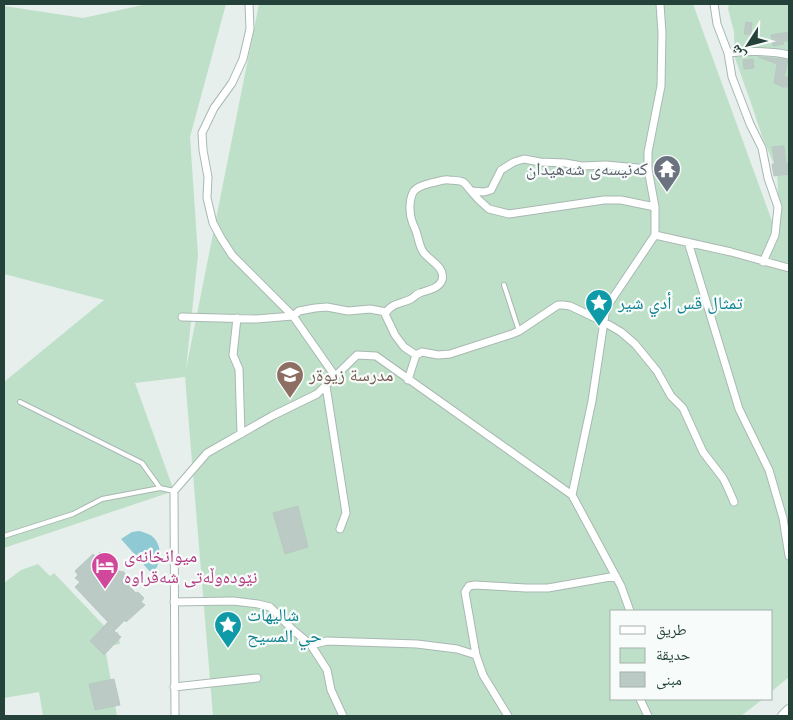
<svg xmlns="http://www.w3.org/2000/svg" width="793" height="720" viewBox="0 0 793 720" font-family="Helvetica,'Noto Naskh Arabic',sans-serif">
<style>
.green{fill:#bfe0c8}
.water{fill:#8ec9d4}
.building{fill:#bbcac4;stroke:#b8c9c2}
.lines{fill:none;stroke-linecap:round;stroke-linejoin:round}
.lane-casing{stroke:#a8b8b2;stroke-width:6}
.street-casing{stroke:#a8b8b2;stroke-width:9}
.secondary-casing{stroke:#a4bbb3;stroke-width:12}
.lane{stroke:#fff;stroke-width:4}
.street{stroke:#fff;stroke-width:7}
.secondary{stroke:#fff;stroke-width:10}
.labels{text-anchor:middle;stroke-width:4.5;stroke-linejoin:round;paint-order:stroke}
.worship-label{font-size:18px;fill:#5b616d;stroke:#f7fbf9;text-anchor:end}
.culture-label{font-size:18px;fill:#0d838f;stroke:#f7fbf9;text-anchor:start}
.education-label{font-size:18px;fill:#785e54;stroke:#f7fbf9;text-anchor:start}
.hotel-label{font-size:18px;fill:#b23c85;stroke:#f7fbf9;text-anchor:start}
</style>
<rect width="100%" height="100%" fill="#e6efeb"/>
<path class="green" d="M147,4h79l-36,133 8,118 -12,114 73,-365h434l83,228 3,-11 -2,-50 -14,-32 -11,-33 -17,-48 -1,-26 -6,-23 1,-5h60v258h-2l2,7v408l-17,14v-80h-160v88h151l-22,17h-528l-28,-339 -50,6 39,108 -170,57v-166l100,-82 -100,-26v-268l79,12z
M38,564l12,12 4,-3 56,59h8l2,12 -11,2 -3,7 11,63h-74l-4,-24 -35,6v-115l17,-13z"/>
<path class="water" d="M139,531c5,1 11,3 15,7 9,10 7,27 -2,36l-31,-35 11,-7z"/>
<path class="building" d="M746,22l6,1 -1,12 -7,-1z
M789,32v9h-7l2,3 -11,2 -2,-11z
M758,57l15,1 15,2 -4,17h5v10h-6l-9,-4 3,-19z
M753,59l1,9 -10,1 -1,-9z
M784,146l2,18 3,-1v11l-15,2 -2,-12h3l-3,-17z
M298,506l10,41 -23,7 -12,-41z
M100,552l7,7 -2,2 9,9 10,2 4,7 1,7 7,7 2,-1 6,6 -3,4 4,3 -19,17 -1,-2 -11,11 7,6 -17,18 -14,-14 18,-19 -33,-35 5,-5 -5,-4 3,-3 -3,-4 18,-17 3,3z
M114,679l6,26 -25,5 -6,-26z"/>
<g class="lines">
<defs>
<path id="lane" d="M504,285l15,46
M20,402l122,61 18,25
M4,536l69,-22 29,-15 58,-11 14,3"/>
<path id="street" d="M249,4l1,25 -7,30 -11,24 -18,25 -12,25 1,17 5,27 -1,21 6,25 8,15 11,17 61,61 42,60
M714,4l3,20 11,29 4,24 18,47 12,24 6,30 10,29 -3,28 -12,27
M728,53c21,-2 41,-3 61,2
M471,191l8,9 10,9 20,5 95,-14h17l34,7
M655,235l76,17 58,16
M688,242l51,167 30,61 14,48 6,38
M182,317l74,2 37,-3 6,-5 16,-3 12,-1 21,4 22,-2 16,3
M237,318l-4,37 6,14 2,65
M416,355l-12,-8 -9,-12 -10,-21c6,-11 16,-10 26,-15 3,-2 5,-5 9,-6 7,-3 19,-4 22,-13 4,-14 -15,-20 -20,-30 -3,-6 -4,-13 -6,-19 -1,-3 -3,-6 -4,-10 -3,-8 -3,-23 2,-30 4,-5 11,-6 17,-8 6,-1 12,-4 18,-3 14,1 14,0 22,11l13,1 7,-2 10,-20 13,-8 10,-3 16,3 25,1 17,3 24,-1 42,4
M408,380l7,-22 1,-3 6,-3 16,3 12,-1 62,-20 7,-3 39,-26h5l7,1 34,16 17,10 14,12 22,27 14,25 12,12 20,44 20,26 4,8 7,16
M326,386l20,127 -6,16
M572,495l20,-94 14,-93 49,-73v-28l-7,-38v-17l13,-66 1,-53 -2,-29
M174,602l59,-1 25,3 12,3 23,23 18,15 16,25 4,20 12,26
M311,645l16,-4 90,3 40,5 19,6
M174,687l83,-9
M640,699l8,17
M175,716l-1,-225 33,-38 65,-37 45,-22 40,-39 19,1 196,139 49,91 9,25
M508,716l-25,-41 -7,-20 -11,-63 4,-6 6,-1 51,3h22l68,-12"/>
<path id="secondary" d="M783,716l6,-6"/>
</defs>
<use href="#lane" class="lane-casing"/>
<use href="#street" class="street-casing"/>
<use href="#secondary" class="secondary-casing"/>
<use href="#lane" class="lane"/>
<use href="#street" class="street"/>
<use href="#secondary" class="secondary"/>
</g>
<defs>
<symbol id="temple-pin" viewBox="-11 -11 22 30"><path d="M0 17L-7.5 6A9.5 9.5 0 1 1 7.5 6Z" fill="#6b7280" stroke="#f7fbf9"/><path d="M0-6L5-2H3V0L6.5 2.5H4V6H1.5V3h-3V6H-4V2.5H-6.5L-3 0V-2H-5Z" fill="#fff"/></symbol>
<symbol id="sight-pin" viewBox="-11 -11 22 30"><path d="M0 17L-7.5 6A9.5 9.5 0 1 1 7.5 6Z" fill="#0f9aa8" stroke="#f7fbf9"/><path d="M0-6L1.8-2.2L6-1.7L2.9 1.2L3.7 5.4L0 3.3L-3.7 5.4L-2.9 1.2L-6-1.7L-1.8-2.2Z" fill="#fff"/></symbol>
<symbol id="school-pin" viewBox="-11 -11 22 30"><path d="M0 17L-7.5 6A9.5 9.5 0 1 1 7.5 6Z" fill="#8d6e63" stroke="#f7fbf9"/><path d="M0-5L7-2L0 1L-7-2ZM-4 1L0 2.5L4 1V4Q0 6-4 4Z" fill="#fff"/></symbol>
<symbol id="hotel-pin" viewBox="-11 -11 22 30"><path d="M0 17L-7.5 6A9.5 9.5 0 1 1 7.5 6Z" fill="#d1479c" stroke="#f7fbf9"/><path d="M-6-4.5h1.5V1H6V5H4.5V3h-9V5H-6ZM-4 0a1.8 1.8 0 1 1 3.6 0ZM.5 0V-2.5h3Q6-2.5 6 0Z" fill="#fff"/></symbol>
</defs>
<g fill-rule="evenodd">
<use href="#temple-pin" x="651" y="153" width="32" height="43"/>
<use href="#sight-pin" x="583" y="287" width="32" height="43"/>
<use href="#school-pin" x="274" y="359" width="32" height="43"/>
<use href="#hotel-pin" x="89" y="550" width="32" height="43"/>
<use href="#sight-pin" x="212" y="609" width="32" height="43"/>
</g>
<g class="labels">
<g class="worship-label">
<text x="648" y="175">کەنیسەی شەهیدان</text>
</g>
<g class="culture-label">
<text x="618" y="309">تمثال قس أدي شير</text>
<text x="247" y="621">شاليهات<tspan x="247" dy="21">حي المسيح</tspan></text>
</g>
<g class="education-label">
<text x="309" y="381">مدرسة زيوةر</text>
</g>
<g class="hotel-label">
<text x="124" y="562">میوانخانەی<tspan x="124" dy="21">نێودەوڵەتی شەقراوە</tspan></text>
</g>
</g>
<rect width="793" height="720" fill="none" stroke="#24423a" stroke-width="10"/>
<rect x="610" y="610" width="162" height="90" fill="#f7fbf9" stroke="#a3b1ad"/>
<rect x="620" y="626" width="25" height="8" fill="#ffffff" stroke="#a3b1ad"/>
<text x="656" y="635" font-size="15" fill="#24423a">طريق</text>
<rect x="620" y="648" width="25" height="15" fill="#bfe0c8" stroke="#a3b1ad"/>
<text x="656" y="660" font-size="15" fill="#24423a">حديقة</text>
<rect x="620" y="672" width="25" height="15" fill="#bbcac4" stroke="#a3b1ad"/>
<text x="656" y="685" font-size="15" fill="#24423a">مبنى</text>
<g transform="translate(748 45) rotate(234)" stroke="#f7fbf9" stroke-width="4" paint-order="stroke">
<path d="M0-4L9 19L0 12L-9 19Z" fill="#24423a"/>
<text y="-8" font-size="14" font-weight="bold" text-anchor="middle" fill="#24423a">ش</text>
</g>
</svg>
